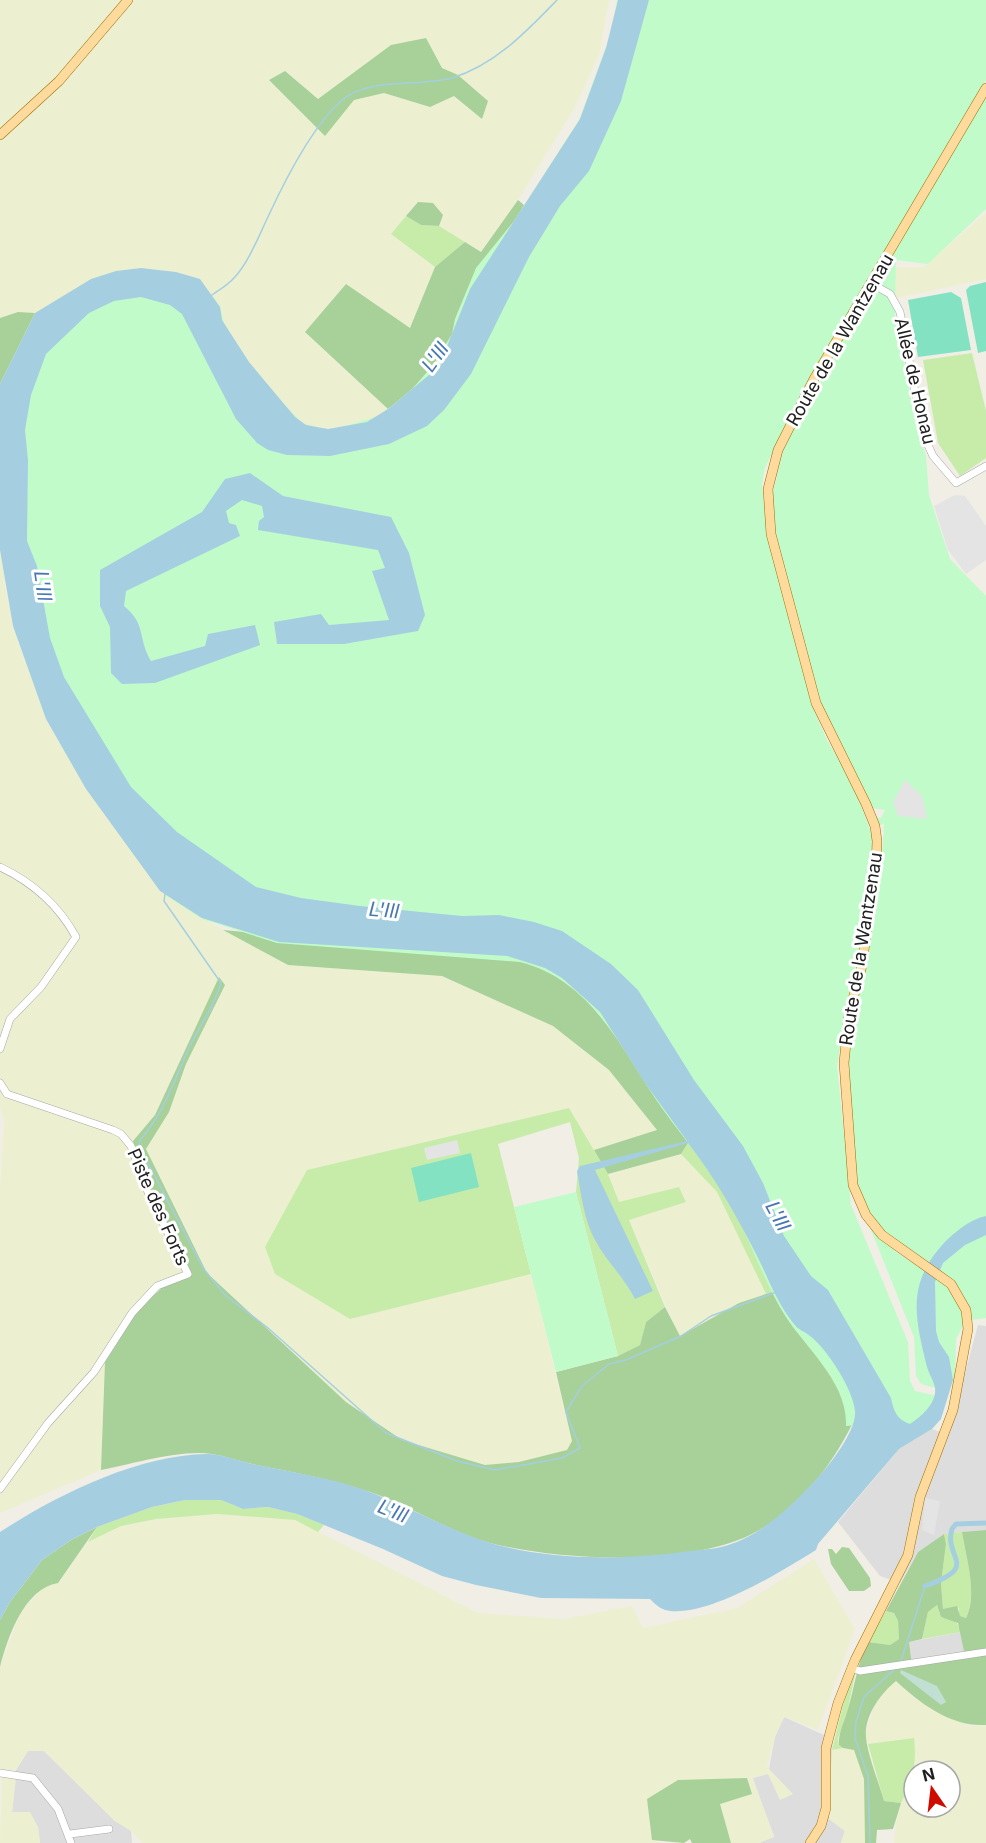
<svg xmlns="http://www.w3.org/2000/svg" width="986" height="1843" viewBox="0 0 986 1843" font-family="Inter,sans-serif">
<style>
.residential{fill:#dedddd}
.farmland{fill:#ecf0d1}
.grass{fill:#c7ecaa}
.forest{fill:#a7d199;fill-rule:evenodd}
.wetland{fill:#c2dfd3}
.park{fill:#c2fbca}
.pitch{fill:#82e2c2}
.parking{fill:#e4e4e4}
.water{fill:#a5cfe0}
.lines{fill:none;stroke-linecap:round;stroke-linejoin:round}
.stream{stroke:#a5cfe0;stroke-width:1.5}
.canal{stroke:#a5cfe0;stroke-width:5}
.minor-casing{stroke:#a7a7a7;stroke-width:8}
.major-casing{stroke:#9b7000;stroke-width:10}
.minor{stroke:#fff;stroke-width:7}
.major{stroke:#ffda9d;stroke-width:9}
.labels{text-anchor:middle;stroke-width:6;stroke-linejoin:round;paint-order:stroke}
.street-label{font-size:18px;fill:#202020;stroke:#fff}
.water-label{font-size:20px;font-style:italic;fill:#4878b3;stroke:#fff}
</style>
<rect width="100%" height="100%" fill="#f1eee6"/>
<path class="residential" d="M978,1325l8,1v204l-42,4 -26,18 -18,31 -20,-7 -42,-54 61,-73 33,-20 11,4 15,-34z
M961,1632l4,24 -53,9 -3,-23z
M784,1717l49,22 -4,80 16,12 -4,12h-82l15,-7 -22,-58 16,-4 7,-37z
M28,1751h16l71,70 16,9 1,13h-92l-2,-16 -26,-14 4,-43z"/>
<path class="farmland" d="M0,0h609l-10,55 -24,52 -57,93 -37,52 -42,-26 4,-11 -25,-13 -27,32 44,33 -25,61 -105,4 83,77 -21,13 -15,4 -24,3 -22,-4 -11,-8 -46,-54 -245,217 9,46 33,93 40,70 74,102 63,39 65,35 154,11 111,50 56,44 49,60 -64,20 -25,-42 -262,62 43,149 181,-45 41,167 -4,9 -49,12 -34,3 -83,-25 -56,-38 -139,-129 -61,-124 23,-37 50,-134 -64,137 -22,26 55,135 -83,86 -4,108 -101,43v-326l4,-66 -4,-15z
M986,213v66l-89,19 -4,-9 3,-22h28z
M681,1154l36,38 49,102 -27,9 -60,33 -50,-116 57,-19 -7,-14 -60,16 -11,-29z
M217,1514l78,6 183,93 85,6 69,-13 11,22 94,-20 77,-49 41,70 -37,101 -34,-13 -9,20 -8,30 26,27 -13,6 -12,-26 -15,4 21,59 -15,6h-28l-12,-40 28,-25 -95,62 9,3h-518l-12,-12 -16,-10 -71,-70h-16l-12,19 -16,-1v-102l21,-56 25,-26 12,-3 30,-40 33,-16 35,-7z
M896,1681l17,16 56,29 17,-1v118h-92l3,-29 17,-40v33h36v-36h-35l-1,-33 -46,6 -3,-8 10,-33 8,-12z
M843,1748l11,1 10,30 1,64h-24l4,-12 -16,-12 3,-69z
M2,1776l14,2 -4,34h18l8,15 2,16h-40z"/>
<path class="grass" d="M406,216l15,9 18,1 26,16 -30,25 -44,-33z
M972,353l14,58v47l-26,18 -22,-33 -15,-83z
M569,1108l39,66 11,28 60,-15 7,15 -57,18 36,87 -19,15 -6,23 -22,11 -42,-164 3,-34 -9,-36 -72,22 33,130 -181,45 -75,-45 -10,-27 42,-77z
M688,1143c34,44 68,95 84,149l-6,2 -49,-102 -36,-38z
M185,1500h36l22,9 25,-2 29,7 27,11 -6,7 -23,-12 -78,-6 -61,5 -35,7 -33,16 9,-15 55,-20z
M962,1532c4,26 16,61 4,86l-7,-2v-8l-16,1 -2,-26 5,-39 -2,-10z
M937,1605l4,12 15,4 5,11 -39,7 6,-27z
M886,1611l8,2 4,8 1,18 -9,6 -22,-3z
M855,1675l-8,38 -9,25 1,7 4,3 -11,2 18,-73z
M914,1738c3,26 -1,42 -13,65l-17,-2 -16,-57z"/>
<path class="forest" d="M426,38l16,30 16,7 30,26 -6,18 -28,-23 -24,11 -46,-14 -30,7 -29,36 -56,-56 16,-9 33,28 73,-54z
M518,200l6,5 -83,160 -53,44 -83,-77 41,-48 64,44 25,-61 30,-25 16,10z
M418,202l15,1 10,12 -4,11 -18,-1 -15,-9z
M18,312l17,1 -35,71v-66z
M223,930l284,26c19,6 39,11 56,23 53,38 89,110 125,164l-7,11 -73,20 -14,-24 63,-20 -48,-60 -56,-44 -111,-50 -154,-11z
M219,977l6,8 -39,79 -17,48 -23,37 61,124 139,129 56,38 83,25 34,-3 48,-12 5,-9 -16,-69 62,-16 22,-11 6,-23 19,-15 15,29 59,-33 33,-11 39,45 45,79c-22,48 -58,95 -106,119 -66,32 -198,26 -267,6 -39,-12 -74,-36 -113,-49 -38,-13 -78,-20 -118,-28 -13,-3 -27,-8 -40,-10 -32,-5 -79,10 -111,16l4,-108 33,-52 26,-24 24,-10 -29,-52 -26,-83 22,-26z
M97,1527l-39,56c-34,6 -50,53 -58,84v-47l10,-18 32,-42 29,-20z
M986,1530v195c-35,2 -65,-21 -90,-44 -15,12 -32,35 -30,56 1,16 13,46 18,64l17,2 -8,26 -16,1 -1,13h-11l-1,-64 -10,-29 -11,-2 -4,-3c-1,-12 5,-22 8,-33 8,-25 9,-46 21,-70l22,3 9,-6 -1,-18 -4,-8 -8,-2 32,-59 26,-18 2,10 -5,39 2,26 14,-3 3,10 6,2c12,-24 0,-60 -4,-86zM937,1605l4,12 17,6 7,33 -53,9 -3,-23 13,-3 6,-27z
M842,1547l7,1 21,30 1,8 -7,5h-15l-18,-27 -3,-15h4l4,5z
M747,1778l5,16 -32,10 11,39h-39l-2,-4 -6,4 -32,-3 -5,-41 31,-19z"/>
<path class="wetland" d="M901,1670l36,16 9,16 -5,3 -41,-32z"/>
<path class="park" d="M617,0h369v80l-176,296 -45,92 -3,16 5,52 45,170 15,34 26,44 20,54 1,21 -17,112 -9,26 -11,69 14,139 57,137 2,39 5,10 28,6 -19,36 -25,-12 -53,5c2,-46 -44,-80 -65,-117 -19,-33 -32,-71 -51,-106 -18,-33 -44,-61 -66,-92 -41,-57 -69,-130 -144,-149l-243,-19 -75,-24 -37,-24 16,-30 -112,-148 -52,-201 12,-145 68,-73 71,-4 6,-22 25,7 21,27 5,21 36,53 41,43 23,7 12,-1 41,-13 29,-21 27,-31 18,-30 3,-15 21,-51 38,-47 65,-101 31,-84z
M986,96v113l-58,55 -32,-4 -1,54 21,112 10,30 3,39 21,64 36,37v722l-15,2c-4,-43 -43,-52 -72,-75 -20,-16 -32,-35 -41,-58 -5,-15 -4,-34 -6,-50 -2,-19 -6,-40 -5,-59 5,-86 34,-169 37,-255l-5,3 -4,-9 6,1 4,-8 -14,-2 -51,-105 -44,-168 -3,-42 10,-42 34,-70z
M576,1192l42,164 -62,16 -42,-165z
M869,1225l27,27 52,34 12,19 4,19 -8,15 -1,40 -8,12 -26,-7 -5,-8 -2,-39z"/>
<path class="pitch" d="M986,282v69l-8,2 -12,-63 4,-4z
M951,292l10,6 10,52 -53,7 -10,-57z
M471,1153l8,34 -60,15 -8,-34z"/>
<path class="parking" d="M955,495l10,1 21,30v34l-20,14 -18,-24 -14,-44z
M905,780l17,16 5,23 -29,-3 -5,-14z
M457,1140l3,13 -33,7 -3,-12z
M925,1498l15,3 -6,34 -12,-5z"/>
<path class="water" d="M618,0h31l-28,101 -32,70 -29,35 -31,51 -58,117 -27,36 -17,16 -38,18 -59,12 -43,-1 -19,-5 -11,-7 -21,-24 -54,-105 -12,-9 -29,-8 -27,4 -25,12 -43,41 -15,41 -6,35 3,30 -1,81 10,25 13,72 14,39 67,110 46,45 79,55 45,11 59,8 102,10 37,-1 35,7 28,9 49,33 27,26 56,90 49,66 20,37 21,53 27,40 17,14 63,108c3,13 5,21 19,26 11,-7 27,-21 25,-36 -1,-7 -6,-14 -8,-21 -12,-49 -21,-83 17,-124 11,-11 26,-24 42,-27v19l-21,10 -22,18 -8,19 1,49 3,11 10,15 4,23 -12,39 -9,10 -33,20 -81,95 -2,6c-34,21 -112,70 -151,60 -6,-2 -11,-7 -15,-11l-109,-1 -65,-13 -34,-9 -59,-27 -86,-35 -29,-7 -25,2 -22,-9h-36l-33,7 -55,20 -26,13 -29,20 -32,42 -10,18v-88c57,-37 137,-77 207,-78 15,0 34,8 50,11 39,8 81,14 118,29 35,14 69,33 106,46 62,21 138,20 202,12 13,-2 26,-2 38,-5 36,-9 64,-35 89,-61 15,-15 47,-54 45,-75 -2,-22 -28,-62 -45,-75 -6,-5 -12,-6 -16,-12 -18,-22 -26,-47 -39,-72 -20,-39 -40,-74 -67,-109l-93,27 58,121 -18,8c-11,-22 -29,-38 -40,-59 -11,-20 -14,-46 -18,-69l3,-5 107,-25 -42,-58 -45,-71 -38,-34 -17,-10 -38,-12 -228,-14 -77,-24 -42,-27 -74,-102 -40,-70 -33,-93 -13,-76v-166l35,-71 56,-34 25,-8 25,-3 35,4 24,7 20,28 2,13 27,42 46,55 11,8 22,4 39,-7 21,-13 53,-44 4,-14 25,-62 110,-170 26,-71z
M250,473l33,23 108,21 18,36 16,62 -7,16 -74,13h-67l-3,-22 47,-8 8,11 60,-5 -17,-49 13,-3 -7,-18 -120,-20 1,-9 5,-4 -2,-11 -20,-6 -16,11 3,12 7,2 4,11 -114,55 -2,15c23,19 13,31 27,55l54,-15 3,-12 47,-9 5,20 -105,38 -33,1 -11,-11 -1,-46 -10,-21v-36l102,-58 23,-33z"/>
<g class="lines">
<path class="stream" d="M212,295c7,-5 16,-10 22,-17 14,-15 24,-40 33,-59 17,-37 44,-92 75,-119 28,-23 77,-13 110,-22 43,-13 75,-47 105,-78
M165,894l-1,7 57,82c-6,22 -21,43 -31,63 -16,34 -25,66 -50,94l-1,6 64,122 22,27 43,33 118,105 71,28 38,9 67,-12 18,-10 -14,-36 16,-26 27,-22 17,-4 55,-24 30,-20 63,-23
M901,1661l24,-75
M870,1843l-2,-67 -13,-38 1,-16 8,-25 33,-30"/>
<path class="canal" d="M925,1586c57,-20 18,-27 27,-57l4,-5 30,-1"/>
<defs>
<path id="minor" d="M872,284l18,10 10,18 23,122 10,22 23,27 30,-17
M0,867c32,15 59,39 76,70l-35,50 -31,32 -10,30
M0,1083l7,11 106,36 8,4 10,12 15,42 42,86 -31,12 -25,27 -38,59 -46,51 -48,66
M851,1668l9,3 126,-19
M0,1773l33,5 25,31 13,34
M70,1834l39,-5"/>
<path id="major" d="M0,135l59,-54 69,-81
M810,1843l11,-17 5,-18v-60l12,-45 17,-43 53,-105 12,-58 33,-87 15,-81 -2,-19 -15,-26 -69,-49 -16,-20 -13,-30 -9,-122 5,-50 12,-43 15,-100 1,-29 -2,-15 -9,-22 -50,-101 -45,-169 -3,-45 10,-39 36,-71 172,-291"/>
</defs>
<use href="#minor" class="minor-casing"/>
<use href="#major" class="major-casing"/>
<use href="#minor" class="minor"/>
<use href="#major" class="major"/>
</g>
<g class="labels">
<g class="street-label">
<text transform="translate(840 340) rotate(-60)" y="6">Route de la Wantzenau</text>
<text transform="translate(915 381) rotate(77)" y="6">Allée de Honau</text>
<text transform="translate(861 949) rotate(-81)" y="6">Route de la Wantzenau</text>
<text transform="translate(158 1207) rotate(66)" y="6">Piste des Forts</text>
</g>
<g class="water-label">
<text transform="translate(435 357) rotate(-54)" y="7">L'Ill</text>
<text transform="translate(43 586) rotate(82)" y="7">L'Ill</text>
<text transform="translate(384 910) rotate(5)" y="7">L'Ill</text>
<text transform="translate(778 1216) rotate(62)" y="7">L'Ill</text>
<text transform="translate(393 1511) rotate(22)" y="7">L'Ill</text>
</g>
</g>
<g transform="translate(932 1789) rotate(346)"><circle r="28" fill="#ffffff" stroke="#a6a6a6" stroke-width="1.5"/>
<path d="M0-4.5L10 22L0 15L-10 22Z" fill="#cf0b00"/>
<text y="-9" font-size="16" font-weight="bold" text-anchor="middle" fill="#202020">N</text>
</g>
</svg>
